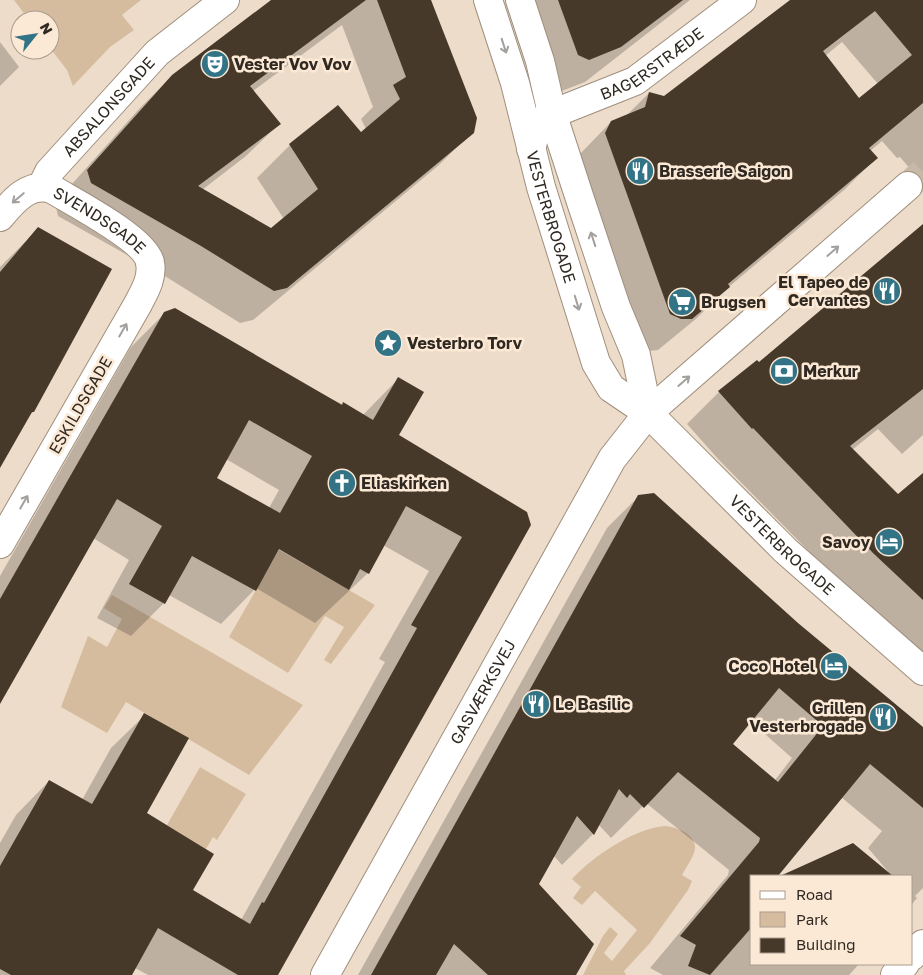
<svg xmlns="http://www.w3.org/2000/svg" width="923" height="975" viewBox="0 0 923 975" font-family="'Golos Text',sans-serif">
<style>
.green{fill:#d6bc9f}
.shadow{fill:#0003;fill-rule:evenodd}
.building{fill:#47392a;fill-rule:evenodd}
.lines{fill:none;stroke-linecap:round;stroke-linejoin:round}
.street-tunnel{stroke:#c7b8a8;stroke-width:28;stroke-dasharray:28 14;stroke-linecap:butt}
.street-casing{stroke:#a08f7e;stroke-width:30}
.secondary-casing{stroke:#a08f7e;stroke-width:30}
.street{stroke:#fff;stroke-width:28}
.secondary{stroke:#fff;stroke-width:28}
.oneway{stroke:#a29f9c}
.labels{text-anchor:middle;stroke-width:5;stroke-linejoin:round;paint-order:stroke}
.street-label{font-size:16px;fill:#302922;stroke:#fbe9d6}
.poi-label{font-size:16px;font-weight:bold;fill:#302922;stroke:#fbe9d6;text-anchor:start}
</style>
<rect width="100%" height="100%" fill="#eddcc9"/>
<path class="green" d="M14,0h127l-19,15 12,15 -24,17 -37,39 -6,-16 -17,-22v-28h-21z
M279,550l96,55 -44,59 -7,-4 20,-33 -19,-11 -37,57 -59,-36z
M112,595l191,110 -54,70 -123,-73 -19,31 -46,-26 27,-71 19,11 15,-28 -18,-11z
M200,767l46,27 -29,46 -4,-3 -7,12 -39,-24z
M665,826c13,1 35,10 29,27 -3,7 -8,15 -12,22l10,6 -4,9 -38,53 -26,28 2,4h-43l20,-39 7,-9 8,7 -14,19 8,8 25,-31 -42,-39 -13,14 -9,-7 8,-11 -9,-8c20,-22 63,-51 93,-53z"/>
<path class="shadow" d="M274,0h157l41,132 -33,33 -186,155 -13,3 -72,-45 -110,-62 -3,-13 84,-94 34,-34zM342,25l31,82 -12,12 5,10 -5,5 -71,11 -33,33 27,41 -13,11 -69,-40 44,-34 33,-32 -26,-33z
M511,0h179l-105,82 -31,12z
M791,0h132v184l-23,-27 -3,1 -15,-17 -12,10 6,7 -32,32 -120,101 -27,27 -39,32 -9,1 -11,-5 -59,-191 32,-33 15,-6 23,-23 16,5zM842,42l36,42 -19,15 -34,-43z
M0,42l19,25 -19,19z
M923,226v209l-21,19 -24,-25 -26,21 46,46 25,-21v182l-82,-73 -122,-124 -32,-36 32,-32 40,-28z
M38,229l-5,183 -5,5 -28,48v-198z
M165,313l198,102 35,-36 -1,57 129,76 -250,463h-128l-13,-7 -5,7h-130v-132l16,-28 33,-34 33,19 29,-52 34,-33v99l46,76 50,30 144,-258 -6,-3 50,-88 -46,-26 -15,28 -53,50 -59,-35 -35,36 -52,-29 -5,8 -33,33 -34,-18 32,-58 -36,-22 -93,163v-125l131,-229zM226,459l53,31 -10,18 -53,-30z
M639,496l284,233v159l-8,8 2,2 -5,6v-28h-129l70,-31 38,30 -23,-27 14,-17 -41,-34 -64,79h-25v88h107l-10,11h-186l-13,-7 78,-93 1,-5 -83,-67 -35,35 -13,-14 -5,10 -31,31 -8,-9 -17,28 38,91h-217l249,-447zM750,721l42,37 -17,22 -44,-36z"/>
<path class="building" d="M271,0h95l-116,86 31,38 -83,62 73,42 47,-39 -29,-45 49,-39 23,27 39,-33 -7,-14 13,-8 -29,-77h54l46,118 -3,15 -187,155 -13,3 -73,-45 -110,-63 -4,-13 85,-95z
M558,0h125l-62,47 -32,13 -11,-5z
M790,0h133v103l-54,45 9,10 -150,126 2,3 -38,32h-11l-11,-5 -65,-181 6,-12 34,-14 4,-15 15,4zM875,11l37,44 -53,43 -36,-47z
M923,224v165l-73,57 48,48 25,-21v127l-50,-47 -120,-125 -1,1 -34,-38 39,-31 2,2z
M38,227l74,42 -78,143h-2l-32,56v-196z
M175,308l167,97 1,-3 30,18 25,-43 26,15 -25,43 128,77 4,13 -253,450h-40l-80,-47 -26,47h-121l-11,-6v-103l49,-86 43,24 52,-91 45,25 -42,75 67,41 -21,36 57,34 12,-22 2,1 153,-275 -6,-3 51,-88 -56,-31 -37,68 -9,-5 -11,21 -70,-41 -23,42 -64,-35 -27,48 -36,-20 33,-58 -45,-27 -117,205v-105l164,-287zM249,420l63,36 -32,57 -63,-35z
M654,493l144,130 125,104v81l-53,-44 -92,112h-26v51l-42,48 -22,-9 8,-21 -16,-9 79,-94 1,-4 -82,-66 -34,36 -14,-14 -3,4 -8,-9 -25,46 -17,-19 -38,68 55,60 -18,31h-88l-34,-31 -18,31h-65l267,-480zM779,688l44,38 -45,56 -45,-38z
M853,843l40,33h-113z"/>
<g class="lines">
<path class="street-tunnel" d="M908,186l15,-14"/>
<defs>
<g id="street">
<path id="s1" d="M531,149l4,-14 12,-19 88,-35 107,-81"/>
<path id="s2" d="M42,186l7,-14 108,-119 68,-53"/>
<path id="s3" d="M0,217c13,-16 29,-35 52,-28 21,13 95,51 98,74 3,15 -6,29 -12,41l-138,240"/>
<path d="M648,413l260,-227"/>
<path d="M912,956l11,-12"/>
<path d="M895,975l10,-11"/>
</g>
<g id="secondary">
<path id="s4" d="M488,0l27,83 26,104 55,176 15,25 37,25 138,138 137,120"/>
<path d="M520,0l20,61 12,52 28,86 36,108 20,48 12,58"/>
<path id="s5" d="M325,975l287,-516 36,-46"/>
</g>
</defs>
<use href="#street" class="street-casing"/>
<use href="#secondary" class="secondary-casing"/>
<use href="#street" class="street"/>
<use href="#secondary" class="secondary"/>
</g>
<defs><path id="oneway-shaft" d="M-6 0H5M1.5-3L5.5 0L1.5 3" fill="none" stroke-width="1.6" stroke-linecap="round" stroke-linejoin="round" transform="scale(1.25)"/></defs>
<g class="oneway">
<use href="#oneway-shaft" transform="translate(504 46) rotate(72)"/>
<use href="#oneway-shaft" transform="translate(18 198) rotate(140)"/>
<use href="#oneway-shaft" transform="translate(593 239) rotate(-108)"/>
<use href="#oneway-shaft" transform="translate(833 251) rotate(-41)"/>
<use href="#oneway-shaft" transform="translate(577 303) rotate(73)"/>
<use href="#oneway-shaft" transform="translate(123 330) rotate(-60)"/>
<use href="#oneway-shaft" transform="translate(684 381) rotate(-41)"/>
<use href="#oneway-shaft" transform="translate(24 502) rotate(-60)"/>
</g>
<defs>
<symbol id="theatre-disc" viewBox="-11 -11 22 22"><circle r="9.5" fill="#327386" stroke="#fbe9d6"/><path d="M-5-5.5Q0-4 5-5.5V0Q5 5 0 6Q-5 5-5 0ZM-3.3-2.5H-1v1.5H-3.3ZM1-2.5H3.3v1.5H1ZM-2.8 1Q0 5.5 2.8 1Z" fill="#fff"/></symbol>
<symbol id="restaurant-disc" viewBox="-11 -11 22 22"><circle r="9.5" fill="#327386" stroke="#fbe9d6"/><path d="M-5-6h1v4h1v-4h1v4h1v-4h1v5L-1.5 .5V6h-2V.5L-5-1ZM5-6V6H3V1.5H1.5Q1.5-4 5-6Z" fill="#fff"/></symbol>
<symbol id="supermarket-disc" viewBox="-11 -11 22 22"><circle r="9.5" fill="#327386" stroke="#fbe9d6"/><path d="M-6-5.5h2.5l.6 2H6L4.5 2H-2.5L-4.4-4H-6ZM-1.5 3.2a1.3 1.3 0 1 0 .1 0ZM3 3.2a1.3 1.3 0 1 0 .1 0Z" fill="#fff"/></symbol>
<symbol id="sight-disc" viewBox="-11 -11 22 22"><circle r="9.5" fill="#327386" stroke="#fbe9d6"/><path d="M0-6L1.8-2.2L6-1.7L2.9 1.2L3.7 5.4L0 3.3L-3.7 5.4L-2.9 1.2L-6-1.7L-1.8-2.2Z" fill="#fff"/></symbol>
<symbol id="bank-disc" viewBox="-11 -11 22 22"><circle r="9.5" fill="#327386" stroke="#fbe9d6"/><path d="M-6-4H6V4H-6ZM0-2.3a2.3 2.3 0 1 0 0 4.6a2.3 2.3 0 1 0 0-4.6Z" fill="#fff"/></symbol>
<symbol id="church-disc" viewBox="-11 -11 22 22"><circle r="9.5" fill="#327386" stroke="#fbe9d6"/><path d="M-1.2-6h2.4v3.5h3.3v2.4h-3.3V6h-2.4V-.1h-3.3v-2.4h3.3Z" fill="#fff"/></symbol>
<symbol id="hotel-disc" viewBox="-11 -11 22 22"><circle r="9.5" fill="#327386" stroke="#fbe9d6"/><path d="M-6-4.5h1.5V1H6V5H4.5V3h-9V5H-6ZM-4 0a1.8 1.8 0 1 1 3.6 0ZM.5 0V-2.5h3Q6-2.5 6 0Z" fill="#fff"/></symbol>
</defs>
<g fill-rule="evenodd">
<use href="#theatre-disc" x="199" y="48" width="32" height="32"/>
<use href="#restaurant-disc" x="624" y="155" width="32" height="32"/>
<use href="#restaurant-disc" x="871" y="275" width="32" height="32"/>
<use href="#supermarket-disc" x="666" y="286" width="32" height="32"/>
<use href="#sight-disc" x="372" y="327" width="32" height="32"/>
<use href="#bank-disc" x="768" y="355" width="32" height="32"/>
<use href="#church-disc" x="326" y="467" width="32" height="32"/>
<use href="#hotel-disc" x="873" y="526" width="32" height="32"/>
<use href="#hotel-disc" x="818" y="650" width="32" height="32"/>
<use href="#restaurant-disc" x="520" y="688" width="32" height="32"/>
<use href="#restaurant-disc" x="867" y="701" width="32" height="32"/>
</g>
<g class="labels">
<g class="street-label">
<text dy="6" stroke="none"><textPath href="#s1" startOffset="155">BAGERSTRÆDE</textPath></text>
<text dy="6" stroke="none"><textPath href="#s2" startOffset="104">ABSALONSGADE</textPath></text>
<text dy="6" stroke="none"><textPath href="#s4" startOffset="226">VESTERBROGADE</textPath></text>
<text dy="6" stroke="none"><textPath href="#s3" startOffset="120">SVENDSGADE</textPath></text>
<text transform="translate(80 405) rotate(-60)" y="6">ESKILDSGADE</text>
<text dy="6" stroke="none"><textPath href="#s4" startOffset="641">VESTERBROGADE</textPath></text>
<text dy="6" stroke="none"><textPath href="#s5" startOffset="324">GASVÆRKSVEJ</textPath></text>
</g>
<g class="poi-label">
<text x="234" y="70">Vester Vov Vov</text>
<text x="659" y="177">Brasserie Saigon</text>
<text x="868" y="288" text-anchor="end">El Tapeo de<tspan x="868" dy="18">Cervantes</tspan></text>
<text x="701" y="308">Brugsen</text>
<text x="407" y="349">Vesterbro Torv</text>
<text x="803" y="377">Merkur</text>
<text x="361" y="489">Eliaskirken</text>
<text x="870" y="548" text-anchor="end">Savoy</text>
<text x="815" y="672" text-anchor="end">Coco Hotel</text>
<text x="555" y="710">Le Basilic</text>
<text x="864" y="714" text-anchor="end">Grillen<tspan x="864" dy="18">Vesterbrogade</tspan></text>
</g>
</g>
<rect x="750" y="875" width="162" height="90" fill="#fbe9d6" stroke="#aa9c8e"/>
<rect x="760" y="891" width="25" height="8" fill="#ffffff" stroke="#aa9c8e"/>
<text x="796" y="900" font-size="15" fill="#302922">Road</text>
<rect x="760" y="912" width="25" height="15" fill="#d6bc9f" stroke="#aa9c8e"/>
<text x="796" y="925" font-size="15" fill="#302922">Park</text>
<rect x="760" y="938" width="25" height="15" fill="#47392a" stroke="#aa9c8e"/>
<text x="796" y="950" font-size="15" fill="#302922">Building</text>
<g transform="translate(35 35) rotate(60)"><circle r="24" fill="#fbe9d6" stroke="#aa9c8e"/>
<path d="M0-4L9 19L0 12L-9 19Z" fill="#327386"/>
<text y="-8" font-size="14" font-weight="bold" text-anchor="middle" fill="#302922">N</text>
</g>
</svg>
